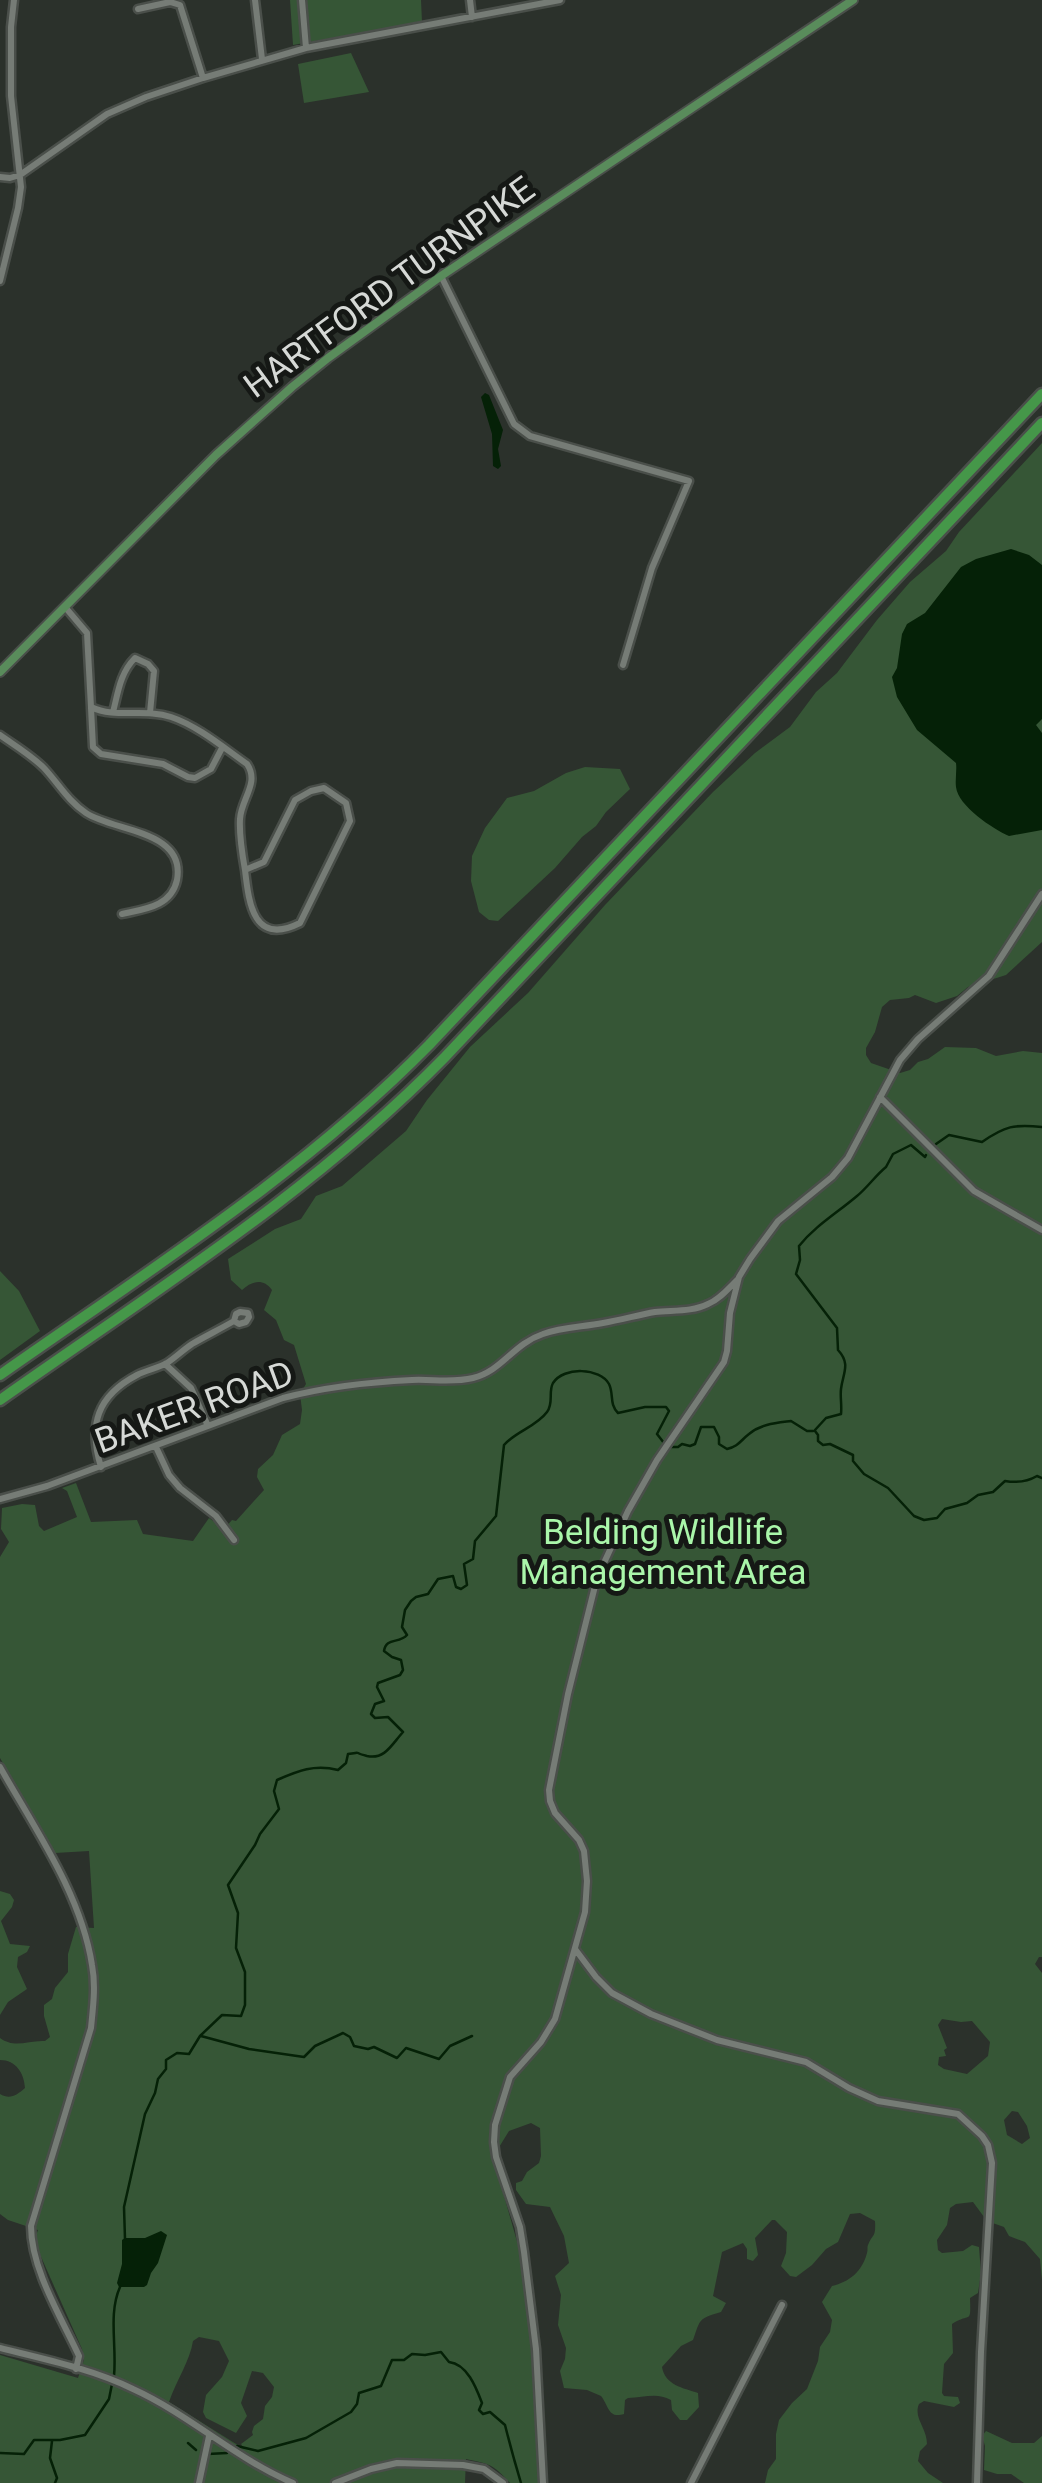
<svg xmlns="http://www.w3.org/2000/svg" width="1042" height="2483" viewBox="0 0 1042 2483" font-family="Roboto,sans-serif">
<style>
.green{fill:#365636;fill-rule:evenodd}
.water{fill:#052107}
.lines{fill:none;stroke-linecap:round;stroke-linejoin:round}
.stream{stroke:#052107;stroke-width:2.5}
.minor-casing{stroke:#4a4f4a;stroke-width:11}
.major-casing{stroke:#4a4f4a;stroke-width:12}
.highway-casing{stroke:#4a4f4a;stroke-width:15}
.minor{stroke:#767c76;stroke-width:6}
.major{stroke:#598c5b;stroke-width:8}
.highway{stroke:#459749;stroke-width:10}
.labels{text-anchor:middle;stroke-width:10;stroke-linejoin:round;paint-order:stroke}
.street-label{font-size:35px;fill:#d6d9d6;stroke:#151815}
.park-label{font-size:35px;fill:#aaf6aa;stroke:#151815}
</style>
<rect width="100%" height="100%" fill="#2b312b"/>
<path class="green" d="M290,0h131l1,22 -129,23z
M351,53l18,39 -65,11 -6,-39z
M1042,443v499l-36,33 -38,12 -11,9 -21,7 -21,-8 -6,3 -19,2 -8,7 -7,25 -9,16v7l5,8 29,10 10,-3 8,-8 10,-3 17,-12 31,1 20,8 27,-5 19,2v904h-3l-4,7 7,9v307l-2,-21 -15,-17 -16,-6 -5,-9 -17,-6 -14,-19 -17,2 -6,4 -3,17 -10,15 1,10 4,3 21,-2 9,-6 7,2 2,26 -3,20 -8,5c1,28 0,14 -18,26l1,29 -9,11 -2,29 2,3 14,1 2,6 -6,4 -30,-6 -5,3c-6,14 8,24 8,40l-7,7 -2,10 10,12 15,10h-178l3,-13 8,-11v-25l3,-14 13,-17 15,-14 11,-28 2,-14 10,-15 2,-12 -10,-18 10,-16c17,-4 30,-14 35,-33 1,-3 0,-6 1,-8 5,-12 8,-7 7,-24l-15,-8 -10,1 -12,28 -12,7 -14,16 -16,12 -6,-1 -9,-10 5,-13 1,-21 -12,-12h-3l-17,18 3,17 -5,6 -6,-2v-10l-4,-6 -21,9 -9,44 13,7 -5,9c-23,7 -20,6 -28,28l-12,6 -19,21c3,18 21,21 36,26l1,14 -12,13h-7l-8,-10 -1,-10c-15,-8 -27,-2 -43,-2l-3,2 -1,14c-16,5 -15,-8 -23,-18l-14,-6 -23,-2 -4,-17 5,-12 1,-11 -8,-23 3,-30 -6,-19 14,-13 -5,-27 -14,-29 -24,-3 -10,-14v-7l6,-2 5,-9 12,-9 2,-7 -1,-28 -9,-5 -22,8 -16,26 27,95 14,117 5,114h-29c-17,-19 -20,-19 -44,-24l-1,24h-465v-128l78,23 6,-18 -2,-11 -48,-108 4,-11 -30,-10 -8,-6v-120c10,6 17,1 25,-6 -1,-15 -9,-28 -25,-28v-22c15,11 28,2 45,3l5,-4 -6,-21v-11l8,-6 3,-11 13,-16v-18l8,-27 18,1 -5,-77 -34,2 -55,-95v-201l9,-15 -8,-13 1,-21 20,-4 13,1 4,21 5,5 33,-14 -10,-26 -5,-3 14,-5 15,39 46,-2 6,14 50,7 16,-23 15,11 8,-9 4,1 28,-31 -7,-13 1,-8 15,-14 9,-20 18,-11 2,-14 -2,-16 6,-10 -12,-39 -10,-5 -8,-20 -12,-10 8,-20c-9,-12 -20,-9 -30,0l-11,-10 -3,-21 47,-30 26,-10 15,-23 26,-10 64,-55 21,-31 43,-53 58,-54 77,-88 108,-113 42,-39 35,-26 26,-35 21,-19 40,-53 33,-38 36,-31 13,-19zM942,2019l19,3 11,-1 18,21 -2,14 -21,18 -23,-5 -6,-4 1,-8 7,-1 -2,-6 3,-2 -9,-23zM1012,2111l6,1 9,14 3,12 -8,6 -15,-9 -3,-15zM199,2337l20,4 10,20 -7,16 -16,18 -3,17 3,6 30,15 11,-17 -6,-13 11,-32 11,2 11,14 -2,10 -7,9 -2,13 -9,7 -2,6 1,3 -12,9 3,5 -75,-47c7,-21 21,-41 24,-61z
M585,767l35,2 10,20 -24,23 -10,14 -14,11 -27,31 -57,53 -9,-1 -10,-8 -8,-31 1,-25 13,-28 22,-30 27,-7 32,-18z
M0,1271l19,20 21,40 -40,29z
M0,1891l10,3 4,6 -2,7 -11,14 9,23 20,2 -3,6 -9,5 -1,10 10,22 -19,13 -8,13z
M986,2431l26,12h22l8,-7v47h-18l-13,-9h-14l-13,-4 1,-24 -3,-10z"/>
<path class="water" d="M485,393l4,2 14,35 -5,19 3,17 -3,3 -5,-3 -1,-32 -11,-37z
M1011,549l18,6 13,10v154l-6,6 6,8v97l-33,6c-16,-7 -51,-30 -53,-49 -1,-8 1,-16 0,-24l-39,-33 -20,-33 -5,-20 5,-9 5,-34 5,-10 18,-11 36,-46 15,-8z
M161,2231l6,4 -9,28 -7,10 -4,12 -3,2h-25l-2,-4 5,-19v-24l3,-2h20z"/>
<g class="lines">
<path class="stream" d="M936,1144l13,-9 33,7c23,-16 32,-18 60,-15
M815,1430l11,-12 15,-4c1,-9 -1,-17 0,-25 2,-16 10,-25 -3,-39l-1,-22 -41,-54 4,-14 -1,-14c16,-20 38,-33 58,-50 10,-8 19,-21 29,-29l7,-13 18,-9 14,12 1,-2
M815,1431l3,4v6l5,4 7,-1 23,11v6l11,13 24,14 26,28 10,4 13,-2 8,-9 22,-6 11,-8 15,-3 12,-11c12,2 22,1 32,-5l5,2
M671,1447h7l4,-3 8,2 5,-2 6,-17h13l5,10v7l8,5c12,-3 13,-8 22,-15 12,-10 27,-11 42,-13l16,10h6
M201,2036l48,13 55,8 11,-11 28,-13 7,4 4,9 14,3 6,-2 23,11 9,-10 33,11 11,-13 22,-10
M125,2239l-1,-32 21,-93 10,-21 3,-14 8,-10v-9l11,-7 12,1 11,-18 22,-21 19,1 4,-11v-33l-9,-24 2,-35 -10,-28 27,-40 5,-11 19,-25 -5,-18 3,-11c21,-9 37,-16 61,-10l8,-7 2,-9c16,-2 3,-2 19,2 18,4 25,-12 36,-24l-15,-15 -13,1 -4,-4 4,-10 9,-3 -7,-14 1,-4 22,-8 3,-5 -2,-10 -9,-3 -8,-6c2,-14 15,-7 23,-16l-5,-8 3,-17 6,-9 5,-4 12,-3 10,-15 15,-3 3,11 5,2 6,-4 -3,-21 9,-5 2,-18 21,-25 8,-71c12,-14 32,-18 43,-33 7,-9 1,-20 6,-29 11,-17 47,-15 56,1 5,10 0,20 9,29l27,-6h21l3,4 -12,23 7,9
M114,2376c3,-30 -6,-62 6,-89
M52,2441l-2,17 7,20 -2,5
M188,2443l8,7
M237,2446l21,5 48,-13 45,-26 6,-8 2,-11 22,-7 11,-26h12l8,-6 13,1 16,-3 8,10c18,2 27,25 33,41l-3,7 4,4 7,-2 15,13c5,20 10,38 16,58
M0,2453l24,1 10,-14h26l25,-5 24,-36 3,-15
M208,2454l19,-1"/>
<defs>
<path id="minor" d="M255,0l7,59
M302,0l4,48
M470,0l2,17
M138,9l32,-7 10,3 23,73
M0,177l10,1 10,-3 87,-61 39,-17 57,-19 103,-30 254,-48
M441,276l73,148 16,12 159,45 -37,87 -29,97
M0,281l18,-73 3,-21 -10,-91v-69l3,-27
M65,607l22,26 4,74c24,12 54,1 80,10 27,9 53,31 76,47 13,19 -6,35 -7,55 -1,17 2,34 5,51
M91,708l2,39 8,7 62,10 25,13 7,1 16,-9 11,-21
M113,712c5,-19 7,-39 22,-54l13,6 6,7 -4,42
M0,735c14,10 31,20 44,33 14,15 24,33 42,45 29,19 100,17 91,67 -6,27 -33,29 -55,34
M324,788l22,15 4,18 -50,102c-46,23 -51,-18 -55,-53l19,-8 31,-62 16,-9z
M880,1097l94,94 68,39
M165,1364l26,24 17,38
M156,1447l13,28 11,13 36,28 18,24
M101,1467c-13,-42 -4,-71 36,-92 10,-5 21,-7 30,-12 9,-6 16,-13 25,-19 14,-8 28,-15 42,-23l5,3 7,-2 3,-5 -1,-4 -8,-1 -4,2 -2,7
M0,1499l47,-13 236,-88c42,-11 86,-16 129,-18 20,-1 41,3 61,-2 29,-7 40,-34 70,-44 19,-7 40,-7 60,-11 18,-3 35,-8 52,-11 18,-2 37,0 53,-8 12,-5 20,-15 29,-24
M0,1767c35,62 81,127 92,198 4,21 1,42 -1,63l-60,198c0,43 30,91 48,130l-3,13
M575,1949l21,28 16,16 39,21 66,26 89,22 43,26 29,13 80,13 24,22 6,9 4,18 -11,189 -4,131
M0,2348c44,11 92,21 133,41 57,26 103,70 160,94
M199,2483l10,-47
M335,2483l36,-14 26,-6 66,2 21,4 19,14
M543,2483l-7,-134 -12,-97 -4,-25 -24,-70 -2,-15 1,-17 15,-48 31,-35 14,-23 30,-107 2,-31 -3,-30 -5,-11 -24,-27 -5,-12 -1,-11 19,-96 29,-116 31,-67 29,-51 67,-98 3,-11 3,-38 9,-36 11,-18 28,-38 54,-44 16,-19 52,-98 18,-21 71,-63 53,-82
M691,2483l91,-178"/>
<path id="major" d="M0,672l216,-217 76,-68 36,-29 113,-82 412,-276"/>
<path id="highway" d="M0,1375c148,-104 302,-201 429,-330l613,-651
M0,1400c153,-108 313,-208 445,-343l597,-634"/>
</defs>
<use href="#minor" class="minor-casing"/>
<use href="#major" class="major-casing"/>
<use href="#highway" class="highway-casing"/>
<use href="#minor" class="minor"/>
<use href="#major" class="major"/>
<use href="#highway" class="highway"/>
</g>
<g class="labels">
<g class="street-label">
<text transform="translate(389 287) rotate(-36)" y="12">HARTFORD TURNPIKE</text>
<text transform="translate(194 1407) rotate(-20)" y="12">BAKER ROAD</text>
</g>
<g class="park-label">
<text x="663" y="1544">Belding Wildlife<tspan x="663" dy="40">Management Area</tspan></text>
</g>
</g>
</svg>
